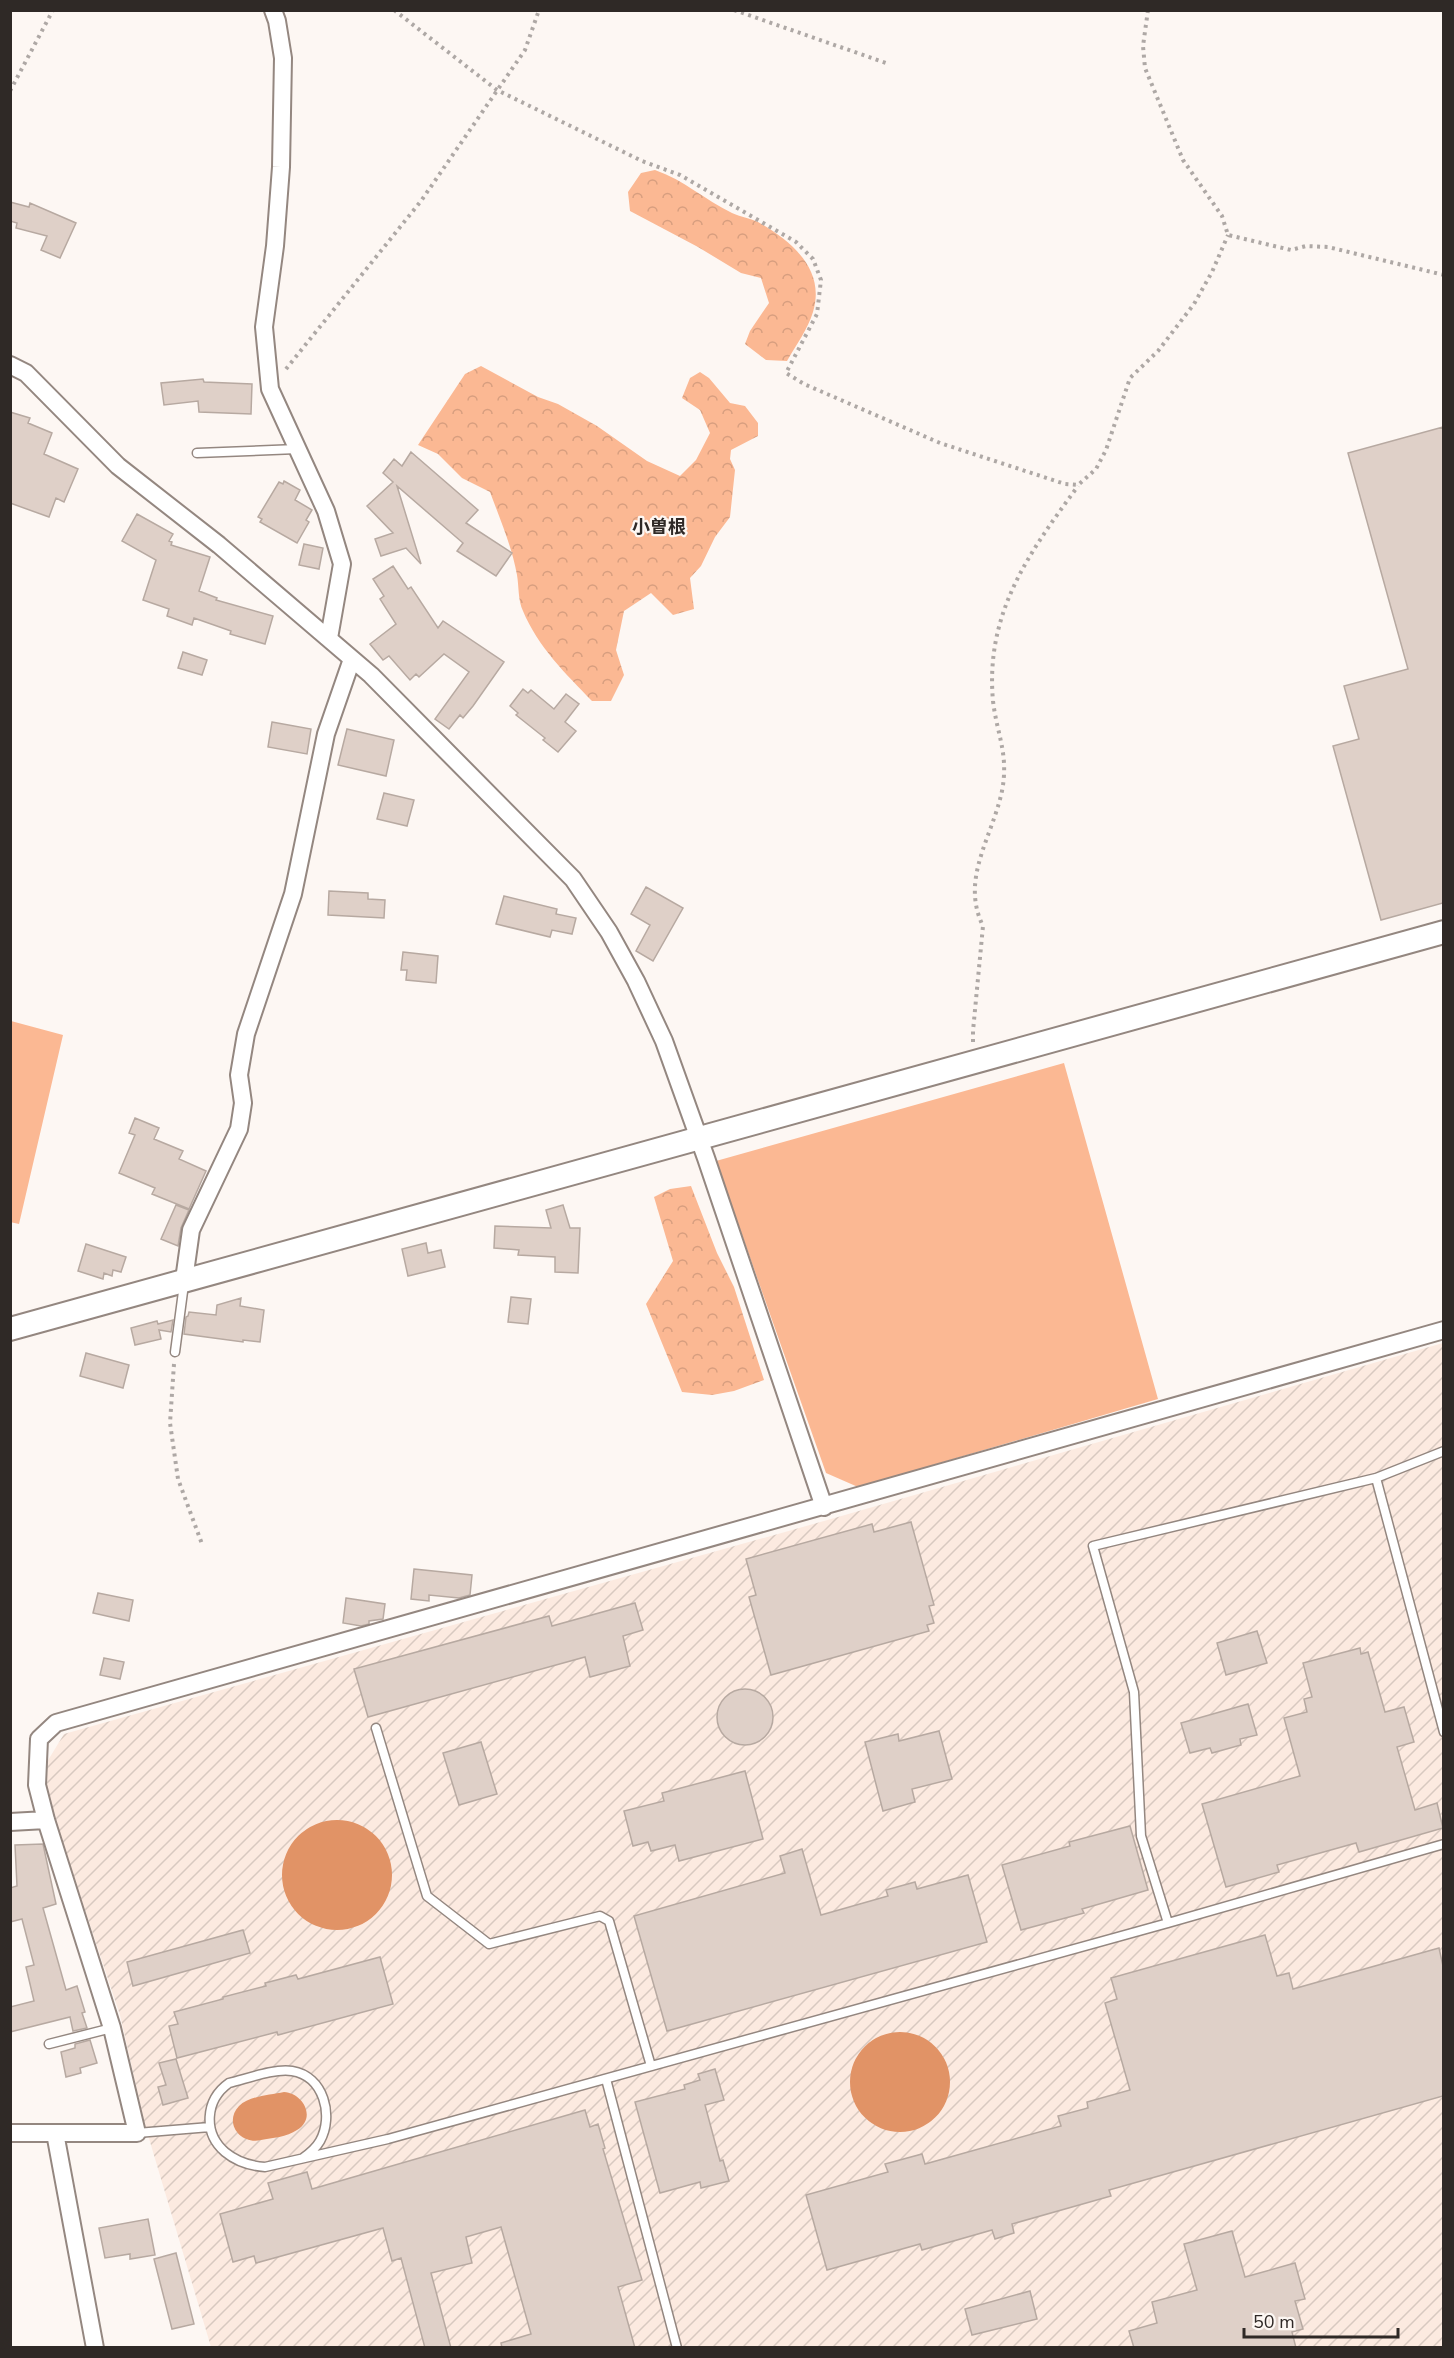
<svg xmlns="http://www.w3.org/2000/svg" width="1454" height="2358" viewBox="0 0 1454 2358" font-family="'Nunito Sans','Noto Sans JP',sans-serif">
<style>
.industrial{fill:url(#industrial-furrows)}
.forest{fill:url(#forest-crowns)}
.garden{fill:#fbb893}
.water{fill:#e19366}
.building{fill:#dfd0c8;stroke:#b7a9a1;stroke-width:1.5}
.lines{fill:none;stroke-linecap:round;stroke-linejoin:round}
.lane-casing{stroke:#948780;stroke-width:11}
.street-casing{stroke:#948780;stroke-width:20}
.secondary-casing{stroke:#948780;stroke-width:26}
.path{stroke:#aea8a5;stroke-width:4;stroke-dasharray:3 4.5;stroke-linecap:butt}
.lane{stroke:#fff;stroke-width:8}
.street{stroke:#fff;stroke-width:16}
.secondary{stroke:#fff;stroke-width:22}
.labels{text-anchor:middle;stroke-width:4.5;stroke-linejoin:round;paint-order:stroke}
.neighbourhood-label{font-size:18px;font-weight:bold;fill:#2f2926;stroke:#fdf7f3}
</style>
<defs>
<pattern id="industrial-furrows" width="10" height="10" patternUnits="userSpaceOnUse" patternTransform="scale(1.5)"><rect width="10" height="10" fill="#fceae0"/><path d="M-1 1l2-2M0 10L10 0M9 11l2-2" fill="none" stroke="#d8c9c0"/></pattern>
<pattern id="forest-crowns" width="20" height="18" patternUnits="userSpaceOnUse" patternTransform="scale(1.5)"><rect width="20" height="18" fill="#fbb893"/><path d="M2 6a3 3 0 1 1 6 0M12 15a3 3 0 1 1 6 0" fill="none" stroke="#d79e7f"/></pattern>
</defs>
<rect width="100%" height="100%" fill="#fdf7f3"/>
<path class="industrial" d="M1443,1343v1004h-1232l-66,-222 -25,-110 -75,-225 2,-28 17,-28 760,-213z"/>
<path class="forest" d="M655,170c29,10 50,30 77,43 8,4 18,5 26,9 33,19 68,47 55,90 -5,17 -17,33 -26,49l-21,-1 -21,-16 5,-13 19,-28 -8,-25 -20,-5 -43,-26 -68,-36 -2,-19 13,-19z
M481,366l57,31 20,7 39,22 50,35 33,15 16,-16 14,-27 -10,-23 -18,-12 8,-20 10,-6 9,6 21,25 15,3 13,17v13l-27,14 -1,9 5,11 -5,47 -15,20 -14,29 -11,12 4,31 -21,6 -22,-22 -27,18 -8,39 8,25 -13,26h-19c-26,-27 -54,-54 -69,-90 -5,-10 -4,-24 -6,-36 -5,-28 -17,-56 -27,-83l-28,-14 -24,-24 -20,-9 47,-71z
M691,1186l26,67 17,34 30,93 -30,11 -22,4 -30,-3 -36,-88 27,-43 -19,-64 16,-8z"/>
<path class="garden" d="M11,1021l52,14 -44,189 -9,-2z
M1064,1063l94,336 -300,88 -32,-14 -110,-312z"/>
<path class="water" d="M282 1875a55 55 0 1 1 110 0a55 55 0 1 1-110 0Z
M850 2082a50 50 0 1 1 100 0a50 50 0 1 1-100 0Z
M284,2092c19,1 33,26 13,38 -10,7 -25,8 -36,10 -20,5 -38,-17 -22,-34 10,-10 31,-11 45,-14z"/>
<path class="building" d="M10,202l19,5 1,-4 46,20 -16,35 -19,-8 6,-14 -31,-8 1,-5 -7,-2z
M203,379l1,3 48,2 -1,30 -52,-2 -1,-11 -34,4 -3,-22z
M10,412l20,6 -2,5 24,10 -8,21 34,15 -14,33 -8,-4 -7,19 -39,-14z
M1443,427v476l-62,17 -48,-174 26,-7 -15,-53 64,-17 -60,-216z
M411,452l67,58 -12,13 46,30 -16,23 -39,-25 6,-8 -66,-57 24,78 -15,-16 -25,8 -6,-17 18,-6 -26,-27 26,-24 -10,-9 11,-14 8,7z
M284,481l16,9 -5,10 17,10 -6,10 3,2 -12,21 -37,-21 2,-3 -4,-2 21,-35 4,2z
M137,514l36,20 -4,7 3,1 -1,3 39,12 -11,34 18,7 -1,2 57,16 -8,28 -35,-10 1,-3 -37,-13 -2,7 -25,-9 2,-7 -26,-9 13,-40 -34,-19z
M304,544l19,4 -4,21 -20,-4z
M393,566l15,23 3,-2 27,41 5,-7 61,41 -31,44 -10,12 -3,-3 -11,14 -14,-10 34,-47 -25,-18 -25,23 -3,-3 -6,6 -21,-24 -6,4 -13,-16 26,-20 -16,-25 4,-3 -11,-17z
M183,652l24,8 -5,15 -24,-7z
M523,689l5,4 3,-3 23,19 12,-15 13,10 -14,18 11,9 -18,21 -15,-12 2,-2 -29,-23 2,-2 -8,-7z
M272,722l39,7 -4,25 -39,-7z
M347,729l47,11 -8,36 -48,-11z
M384,793l30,7 -7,26 -30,-7z
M646,887l37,21 -30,53 -17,-10 14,-26 -19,-11z
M329,891l39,2v6l17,1 -1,18 -56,-3z
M504,896l53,13 -1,5 20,4 -4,16 -20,-4 -2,7 -54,-13z
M403,952l35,4 -2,27 -30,-3 1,-10h-6z
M135,1118l24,10 -5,11 29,12 -4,8 27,12 -17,38 -37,-15 3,-6 -36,-15 16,-38 -6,-2z
M176,1205l13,5 -8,18 -3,18 -17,-7z
M563,1205l7,23h10l-2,45 -23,-1v-15l-37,-2 1,-5 -25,-2 1,-22 56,2 -5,-18z
M426,1243l2,10 13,-3 4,17 -37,9 -6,-27z
M86,1244l40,13 -5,15 -8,-2 -1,6 -8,-3 -1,6 -25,-8z
M511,1297l20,2 -3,25 -20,-2z
M241,1298l-1,8 24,4 -4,32 -17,-2v2l-59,-8 2,-17 2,-1 1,-4 27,3 1,-10z
M173,1320l-2,12 -12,-2 2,9 -26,6 -4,-17 26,-7 1,3z
M86,1353l43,12 -6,23 -43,-12z
M911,1522l23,83 -5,1 5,17 -7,2 2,6 -158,44 -22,-78 7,-2 -10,-36 126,-35 2,8z
M414,1569l58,6 -2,20 -11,3 -30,-3v6l-18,-2z
M98,1593l35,7 -4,21 -36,-8z
M346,1598l39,6 -2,15 -14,2v3l-8,2 -18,-3z
M635,1603l8,27 -20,6 7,30 -40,11 -5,-20 -217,60 -14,-48 195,-53 3,10z
M1257,1631l10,32 -41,12 -9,-32z
M1360,1648l1,6 7,-2 17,60 19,-5 10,35 -17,5 18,63 22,-7 6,25 -84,24 -3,-9 -79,22 2,7 -53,15 -24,-83 98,-28 -16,-58 23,-6 -3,-13 8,-2 -9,-34z
M104,1658l20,4 -4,17 -20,-4z
M717 1717a28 28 0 1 1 56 0a28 28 0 1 1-56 0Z
M1248,1704l9,31 -17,4 1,6 -29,8 -2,-5 -20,5 -9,-30z
M939,1731l13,48 -40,10 3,13 -32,9 -18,-69 33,-8 1,7z
M481,1742l16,52 -38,11 -16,-52z
M745,1771l18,68 -84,22 -4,-16 -24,6 -3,-9 -15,4 -9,-35 40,-10 -2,-8z
M1130,1826l18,64 -66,19 2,4 -63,17 -19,-65 68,-19 -1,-4z
M43,1844l13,60 -13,4 23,82 11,-4 8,26 -3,1 5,15 -14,3 -3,-14 -60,15v-25l24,-6 -8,-34 8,-2 -12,-46 -12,3v-34l7,-2 -2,-41z
M802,1849l19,66 67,-19 -2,-6 29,-8 2,7 51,-14 19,67 -320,89 -33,-115 151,-43 -5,-17z
M243,1930l7,23 -117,33 -6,-24z
M1265,1935l12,41 12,-3 4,16 146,-41 4,18v130l-334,94 2,6 -99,28 2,9 -19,6 -3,-9 -70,20 -2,-6 -93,26 -21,-75 82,-23 -3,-8 37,-10 3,10 136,-38 -3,-10 30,-8 -1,-6 43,-12 -25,-87 12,-4 -6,-21z
M380,1957l13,47 -115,31 -1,-3 -100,26 -8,-32 9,-2 -4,-12 49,-13v-2l43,-11 -1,-3 31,-8 2,4z
M90,2040l7,23 -17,5 1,5 -15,4 -5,-25 14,-4v-4z
M176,2059l12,39 -25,7 -5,-18 8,-2 -7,-22z
M715,2069l9,31 -19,5 15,56 3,-1 6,21 -28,7 -1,-6 -40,11 -25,-91 50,-13 -1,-4 16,-5 -2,-6z
M585,2110l5,17 8,-3 7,24 -2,1 39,131 -24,7 17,61h-133l-1,-5 30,-9 -30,-107 -35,10 6,26 -41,10 20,75h-26l-24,-90 -9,3 -9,-33 -127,35 -2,-7 -21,6 -13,-48 53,-15 -5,-16 39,-11 5,17z
M148,2219l7,36 -25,4v-5l-25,4 -6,-30z
M1232,2231l13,46 50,-14 10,36 -10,2 8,28 -11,3 4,16h-162l-5,-17 28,-8 -5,-21 45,-12 -13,-46z
M176,2253l18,71 -22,5 -18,-70z
M1030,2291l7,28 -65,16 -7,-26z"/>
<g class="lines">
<defs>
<path id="lane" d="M197,453l100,-4
M175,1352l9,-68
M1376,1478l68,254
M376,1728l51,168 62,48 111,-28 9,5 42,145
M1168,1923l-27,-87 -7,-144 -41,-146 283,-68 68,-27
M49,2044l63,-16
M606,2079l71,269
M137,2133l73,-6
M303,2158c7,-5 13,-10 17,-17 14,-25 4,-65 -28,-70 -17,-3 -46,8 -63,12 -24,17 -26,50 -4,69 12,10 26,14 40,15l123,-28 780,-216 276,-79"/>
<path id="street" d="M273,10l4,11 6,37 -2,109 -6,79 -11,81 6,62 56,122 16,53 -13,74
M10,365l16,8 92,93 101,79 152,130 202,204 36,53 27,49 28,60 42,117 118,349
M184,1280l7,-50 48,-101 4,-26 -4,-28 7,-41 47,-140 33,-160 26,-75
M10,1822l36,-2
M10,2133h127l-25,-105 -66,-208 -9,-35 2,-46 17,-16 1388,-393
M55,2133l40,215"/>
<path id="secondary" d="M10,1329l1434,-397"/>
</defs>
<use href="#lane" class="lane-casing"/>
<use href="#street" class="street-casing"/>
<use href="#secondary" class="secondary-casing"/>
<path class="path" d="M394,10l103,80 145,71 38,14 116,67 17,17 8,21 -4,34 -31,59 18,11 136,59 125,41 13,1 18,-16 10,-19 24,-72 28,-27 36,-47 18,-32 16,-37
M734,10l155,54
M1148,10l-5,36 2,22 38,92 39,56 6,19 63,15 15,-4 22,1 116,28
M10,91l43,-81
M286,369l135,-168 104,-151 14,-40
M973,1042v-11l10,-105c-23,-47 9,-88 19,-135 7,-37 -5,-56 -9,-90 -8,-88 36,-148 85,-215
M174,1364l-4,59 8,56 24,65"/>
<use href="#lane" class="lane"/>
<use href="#street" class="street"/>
<use href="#secondary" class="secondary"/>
</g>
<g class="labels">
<g class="neighbourhood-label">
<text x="659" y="533">小曽根</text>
</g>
</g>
<rect width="1454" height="2358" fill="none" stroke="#2f2926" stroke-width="24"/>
<path d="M1244 2328v9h154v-9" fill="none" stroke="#2f2926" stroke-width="3"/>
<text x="1253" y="2328" font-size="18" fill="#2f2926" stroke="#fdf7f3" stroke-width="4.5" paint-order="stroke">50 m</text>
</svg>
